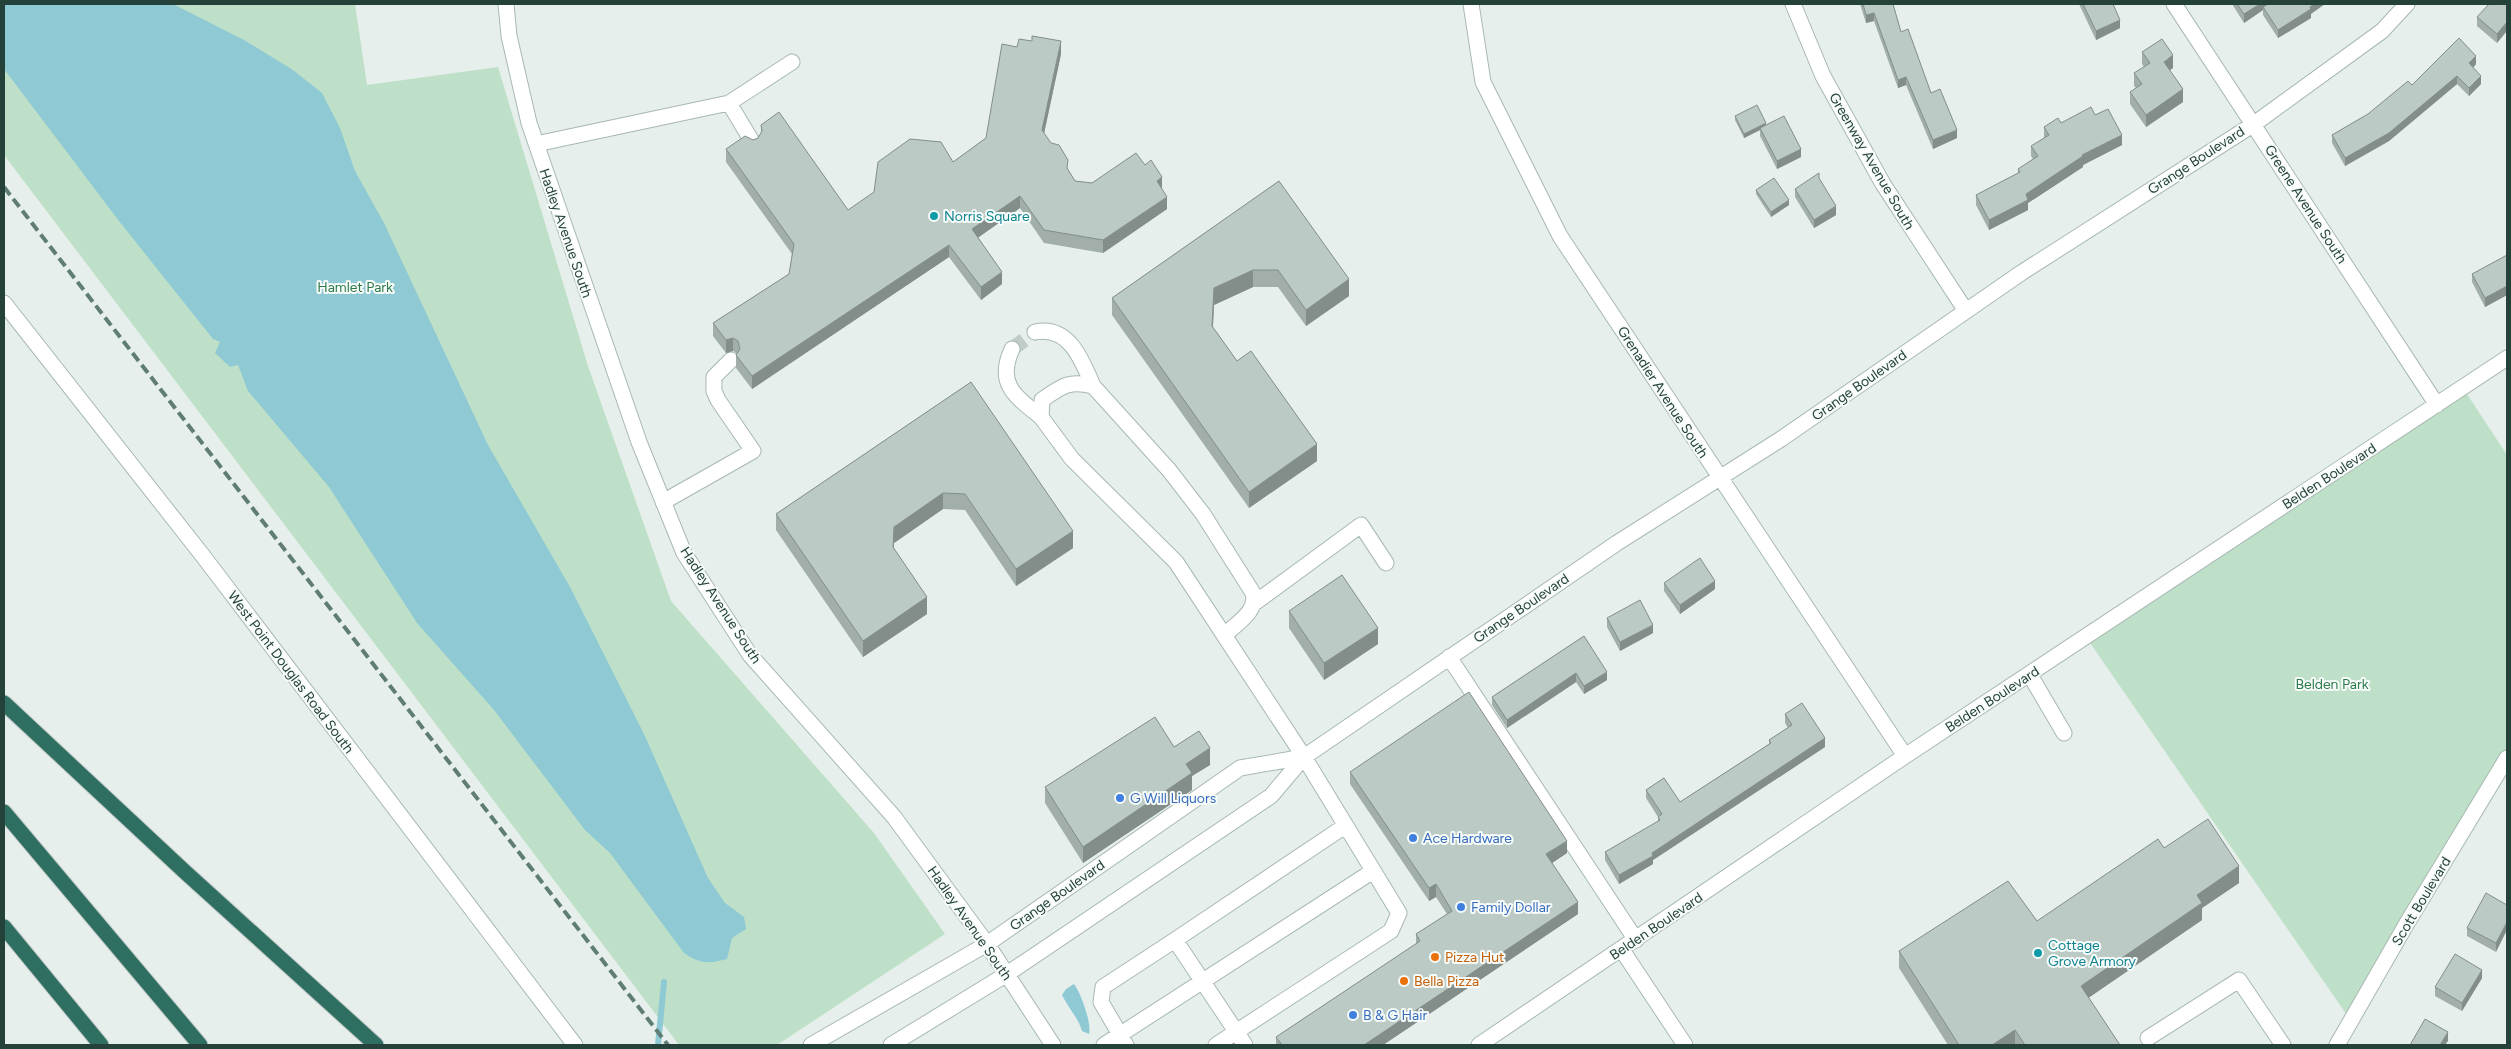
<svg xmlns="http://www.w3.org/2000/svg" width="2511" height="1049" viewBox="0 0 2511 1049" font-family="Figtree,sans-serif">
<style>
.green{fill:#bfe0c8}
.water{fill:#8ec9d4}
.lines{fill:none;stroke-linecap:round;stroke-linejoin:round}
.stream{stroke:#8ec9d4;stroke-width:6}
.minor-tunnel{stroke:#bfccc8;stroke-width:15;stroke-dasharray:15 8;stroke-linecap:butt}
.minor-casing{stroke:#a8b8b2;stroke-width:17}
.highway-casing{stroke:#c2cac8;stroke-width:17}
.minor{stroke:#fff;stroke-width:15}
.highway{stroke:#2f6f62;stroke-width:15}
.rail{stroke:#5f7d75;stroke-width:4;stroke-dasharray:10 5;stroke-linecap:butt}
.wall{fill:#a1aea9}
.shaded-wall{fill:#838d89}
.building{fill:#bbcac4;stroke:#838d89}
.culture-dot{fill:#0f9aa8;stroke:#f7fbf9;stroke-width:2}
.shop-dot{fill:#3f7fe0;stroke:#f7fbf9;stroke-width:2}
.food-dot{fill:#e8710a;stroke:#f7fbf9;stroke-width:2}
.labels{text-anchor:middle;stroke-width:4;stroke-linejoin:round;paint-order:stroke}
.street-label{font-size:14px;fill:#24423a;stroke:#f7fbf9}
.culture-label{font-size:14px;fill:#0d838f;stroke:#f7fbf9;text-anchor:start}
.park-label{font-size:14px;fill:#2d7a4b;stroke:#f7fbf9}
.shop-label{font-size:14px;fill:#366cbe;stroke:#f7fbf9;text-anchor:start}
.food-label{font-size:14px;fill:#c56008;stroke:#f7fbf9;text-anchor:start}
</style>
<rect width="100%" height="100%" fill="#e6efeb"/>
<path class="green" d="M4,4h351l12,81 131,-18 90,299 83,235 203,232 71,101 -168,111h-98l-675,-890z
M2463,388l44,67v303l-156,263 -265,-384z"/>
<path class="water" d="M4,4h169l71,36 49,30 29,23 18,35 15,43 29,52 104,222 82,142 74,147 64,144 17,25 19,14 2,12 -14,9 -5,21c-18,5 -27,5 -43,-6l-74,-100 -25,-23 -91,-120 -77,-87 -88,-136 -81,-96 -10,-26 -8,2 -15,-14 5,-11 -7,-3 -94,-118 -115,-152z
M1074,984c7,9 18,40 15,50l-7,-3c-4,-14 -14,-23 -20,-36l4,-6z"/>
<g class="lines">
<path class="stream" d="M658,1045l6,-63"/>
<path class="minor-tunnel" d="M1012,349l23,-17"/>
<defs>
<path id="minor" d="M506,4l3,32 20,87 110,319 45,111 66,102 144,162 93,127 66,101
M1471,4l12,78 77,154 345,520
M1793,4l30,72 60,108 83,127
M2174,4l263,401
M729,103l24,40
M536,144l193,-41 63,-41
M4,303l199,253 372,489
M1035,332c34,-7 47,28 58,54
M1012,349c-16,35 3,47 29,68
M663,502l90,-51 -35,-51 -4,-9v-14l17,-17
M1256,602l105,-77 25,38
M1449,657l187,283
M2030,675l34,58
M1622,950l63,95
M2148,1038l91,-58 44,65
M811,1045l176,-101 253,-176 64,-11
M891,1045l116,-71 264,-178 33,-39 313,-214 164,-104 240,-166 233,-149 128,-93 25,-27
M1104,1045l269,-174
M1126,1045l-25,-43 2,-15 72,-47
M1216,1045l175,-114 8,-18 -95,-156 -128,-195 -104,-103 -31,-42 1,-17c20,-14 27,-20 51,-14l76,84 34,44 50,79c5,18 -15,29 -27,41
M1245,1045l-70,-105 170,-114
M1479,1045l426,-289 602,-398
M2337,1045l70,-122 100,-165"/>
<path id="highway" d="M4,703l180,168 192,174
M4,812l196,233
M4,927l97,118"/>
</defs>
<use href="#minor" class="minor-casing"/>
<use href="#highway" class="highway-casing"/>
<use href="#minor" class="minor"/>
<use href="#highway" class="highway"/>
<path class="rail" d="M4,187l664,858"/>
</g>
<path class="wall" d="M1860,4h33l8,28 30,61 26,45 -24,11 -27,-64 -8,3 -24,-67 -8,2z
M2079,4h34l7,24 -24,12z
M2232,4h34v1l45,9v4l-33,20 -15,-23v-5l-19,13z
M2507,4l-10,39 -20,-17v-9z
M2142,52l31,16 -3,2 13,32 -37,25 -16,-23v-12l6,-4 -2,-2v-13l10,-6 -2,-3z
M1061,54l-17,79 31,48 87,9 5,19 -64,44 -59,-10 -24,-35 -42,29 24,47 -21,16 -32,-43 -197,132 -16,-21v-13l2,-1 -5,-3 -7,2 -13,-17v-13l76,-49 3,-20 -66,-92v-13l32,-11 3,-4v-9l87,85 105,-48 33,-24z
M2476,64l-3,4 8,16 -12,12 -12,-12 -68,57 -44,25 -13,-23v-8l36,-21 44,-29z
M2095,115l27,30 -39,20v2l-55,36v7l-39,20 -13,-25v-10l42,-22v-4l15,-10 -2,-3v-10l13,-8v-11z
M1735,116l31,9 35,32 -24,12 -17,-33v-6l-16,8 -9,-18z
M1819,178l17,37 -22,13 -19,-31v-8z
M1279,181l70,115 -43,30 -28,-39h-25l-39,18 -1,22 24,34 80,100 -68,47 -137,-193v-17z
M1756,190l33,15 -18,12 -15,-23z
M2507,255v40l-22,12 -13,-25v-8z
M971,382l102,166 -57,38 -51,-76 -22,-1 -49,34v5l33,66 -64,43 -87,-127v-16z
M1664,583l51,6 -35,25 -16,-23z
M1289,611l89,33 -54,36 -35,-52z
M1607,618l46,15 -33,18 -13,-24z
M1584,636l23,44 -23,14 -8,-12 -69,46 -15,-23v-8z
M1785,714l40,33 -172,113v4l-34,20 -14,-24v-8l53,-30v-5l-12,-19v-8l34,12 89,-58v-4l19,-12 -3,-5z
M1174,747l36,18 -18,11v14l-109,73 -38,-60v-16z
M1350,772l217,81 -15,10 26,51 -195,131h-107v-8l140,-93v-10l31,-20 -11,-17 -7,4 -79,-117z
M2164,848l75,35 -37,25v12l-114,78 32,47h-172l-49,-77v-17l138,-30z
M2507,905l-11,47 -29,-16v-8z
M2482,978l-20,33 -27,-15v-9z"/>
<path class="shaded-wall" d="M2260,4h6v5l-3,-2v3l-19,13v-9z
M2314,4h11l-14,10v4l-33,20v-8z
M1874,13v8l-8,2v-8z
M2120,20v8l-24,12v-9z
M2507,22v9l-10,12v-9z
M1061,41v13l-19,89v-13z
M2173,55v13l-9,6v-12z
M2476,56v8l-7,8v-9z
M2457,76v8l-68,57 -44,25v-8z
M2481,76v8l-12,12v-8z
M1906,77v8l-8,3v-8z
M2183,89v13l-37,25v-12z
M1766,123v4l-6,1v2l-16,8v-4z
M1957,130v8l-24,11v-9z
M2122,135v10l-39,20v2l-55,36v7l-39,20v-10l93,-65z
M1801,149v8l-24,12v-8z
M1162,177v13l-5,-9z
M1020,196v12l-48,34v-13z
M1167,197v12l-64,44v-13z
M1789,200v5l-18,12v-5z
M1836,206v9l-22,13v-8z
M949,245v12l-197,132v-13z
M1253,270v17l-39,18 -2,37 2,-54z
M1002,272v12l-21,16v-13z
M1349,279v17l-43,30v-16z
M2507,286v9l-22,12v-9z
M733,338v13l-7,2v-13z
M1317,444v17l-68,47v-16z
M943,493v16l-49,34 -1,20 1,-36z
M1073,531v17l-57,38v-17z
M1715,581v8l-35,25v-9z
M927,597v17l-64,43v-16z
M1653,625v8l-33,18v-9z
M1378,628v16l-54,36v-17z
M1607,672v8l-23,14v-8z
M1576,673v9l-69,46v-8z
M1825,738v9l-172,113v4l-34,20v-9l33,-22z
M1210,748v17l-18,11v14l-109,73v-16l103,-83z
M1567,841v12l-21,14v-13z
M2239,866v17l-37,25v12l-121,83v-17l116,-91z
M1436,884v13l-7,4v-13z
M1578,902v12l-195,131h-19z
M2507,922v8l-11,22v-9z
M2482,970v8l-20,33v-8z
M2015,1030v15h-23z
M2448,1032v9l-3,4h-5z"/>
<path class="building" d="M1863,4h30l8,28 7,-3 23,64 9,-4 17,41 -24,10 -27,-63 -8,3 -24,-67 -8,2z
M2083,4h30l7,16 -24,11z
M2237,4h23l-16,10z
M2268,4h46l-4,3 1,2 -33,21 -15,-23z
M2489,4h18v18l-10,12 -20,-17z
M1032,36l29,5 -19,89 9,13 8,2 9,15 -1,8 8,13 17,2 44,-30 9,12 6,-5 11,17 -5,4 10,16 -64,43 -59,-10 -24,-34 -48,33 30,43 -21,15 -32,-42 -197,131 -16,-21 4,-6 -2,-8 -5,-3 -7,2 -13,-17 76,-49 5,-30 -68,-95 19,-13 8,4 5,-2 4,-7 -1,-6 18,-13 69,98 26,-18 4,-30 32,-23 31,3 12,20 33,-24 16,-94 15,3 2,-8 13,2z
M2459,38l17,18 -7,7 12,13 -12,12 -12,-12 -68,57 -44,25 -13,-23 36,-21 40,-33 4,4z
M2162,39l11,16 -9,7 19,27 -37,26 -16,-23 12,-8 -8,-11 16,-10 -8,-11z
M1757,105l9,18 -22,11 -9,-18z
M2091,107l4,8 13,-6 14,26 -40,20 1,1 -57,38 2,6 -39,20 -13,-25 44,-23 -2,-3 20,-13 -7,-10 18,-11 -5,-8 14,-9 3,5z
M1784,116l17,33 -24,12 -17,-33z
M1819,173v5l17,28 -22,14 -19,-31z
M1774,178l15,22 -18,12 -15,-22z
M1279,181l70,98 -43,31 -28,-40h-25l-39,18 -2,38 25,35 14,-10 66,93 -68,48 -137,-194z
M2507,255v31l-22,12 -13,-24z
M971,382l102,149 -57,38 -51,-75 -22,-1 -49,34 -1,20 34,50 -64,44 -87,-127z
M1700,558l15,23 -35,24 -16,-22z
M1342,575l36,53 -54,35 -35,-52z
M1640,600l13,25 -33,17 -13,-24z
M1584,636l23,36 -23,14 -8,-13 -69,47 -15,-23z
M1469,692l98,149 -21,13 32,48 -214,143h-82l-6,-8 144,-96 -4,-7 36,-23 -16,-27 -7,4 -79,-116z
M1802,703l23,35 -173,115 1,3 -34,19 -14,-23 55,-32 -2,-3 4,-3 -16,-24 18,-12 16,24 91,-59 -2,-3 23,-15 -7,-11z
M1155,717l19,30 25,-16 11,17 -24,16 6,9 -109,74 -38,-60z
M2208,819l31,47 -42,29 5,8 -121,83 39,59h-95l-10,-15 -23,15h-33l-60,-94 109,-70 29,40 121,-82 6,9z
M2486,893l21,12v17l-11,21 -29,-15z
M2455,954l27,16 -20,33 -27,-16z
M2425,1019l23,13 -8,13h-30z"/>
<g class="culture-dot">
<circle cx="934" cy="216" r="5"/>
<circle cx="2038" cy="953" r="5"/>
</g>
<g class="shop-dot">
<circle cx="1120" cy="798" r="5"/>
<circle cx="1413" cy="838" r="5"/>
<circle cx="1461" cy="907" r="5"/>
<circle cx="1353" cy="1015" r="5"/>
</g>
<g class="food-dot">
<circle cx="1435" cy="957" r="5"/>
<circle cx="1404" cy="981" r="5"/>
</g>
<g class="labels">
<g class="street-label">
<text transform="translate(2196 160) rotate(-33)" y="5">Grange Boulevard</text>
<text transform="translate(1872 161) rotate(60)" y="5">Greenway Avenue South</text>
<text transform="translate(2306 204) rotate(57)" y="5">Greene Avenue South</text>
<text transform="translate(566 233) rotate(71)" y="5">Hadley Avenue South</text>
<text transform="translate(1859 385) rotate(-35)" y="5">Grange Boulevard</text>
<text transform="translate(1663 392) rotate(57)" y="5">Grenadier Avenue South</text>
<text transform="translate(2329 476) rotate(-33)" y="5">Belden Boulevard</text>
<text transform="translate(721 605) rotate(57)" y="5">Hadley Avenue South</text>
<text transform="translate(1521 608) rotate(-34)" y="5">Grange Boulevard</text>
<text transform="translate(291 672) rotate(53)" y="5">West Point Douglas Road South</text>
<text transform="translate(1992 699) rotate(-33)" y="5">Belden Boulevard</text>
<text transform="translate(1057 895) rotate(-35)" y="5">Grange Boulevard</text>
<text transform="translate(2421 901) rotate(-59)" y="5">Scott Boulevard</text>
<text transform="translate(970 923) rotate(55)" y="5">Hadley Avenue South</text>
<text transform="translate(1656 926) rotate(-34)" y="5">Belden Boulevard</text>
</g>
<g class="culture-label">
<text x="944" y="221">Norris Square</text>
<text x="2048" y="950">Cottage<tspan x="2048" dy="16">Grove Armory</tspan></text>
</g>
<g class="park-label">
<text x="355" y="292">Hamlet Park</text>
<text x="2332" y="689">Belden Park</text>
</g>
<g class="shop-label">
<text x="1130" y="803">G Will Liquors</text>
<text x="1423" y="843">Ace Hardware</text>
<text x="1471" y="912">Family Dollar</text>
<text x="1363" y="1020">B &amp; G Hair</text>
</g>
<g class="food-label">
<text x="1445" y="962">Pizza Hut</text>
<text x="1414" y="986">Bella Pizza</text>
</g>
</g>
<rect width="2511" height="1049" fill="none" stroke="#24423a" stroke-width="10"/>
</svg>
